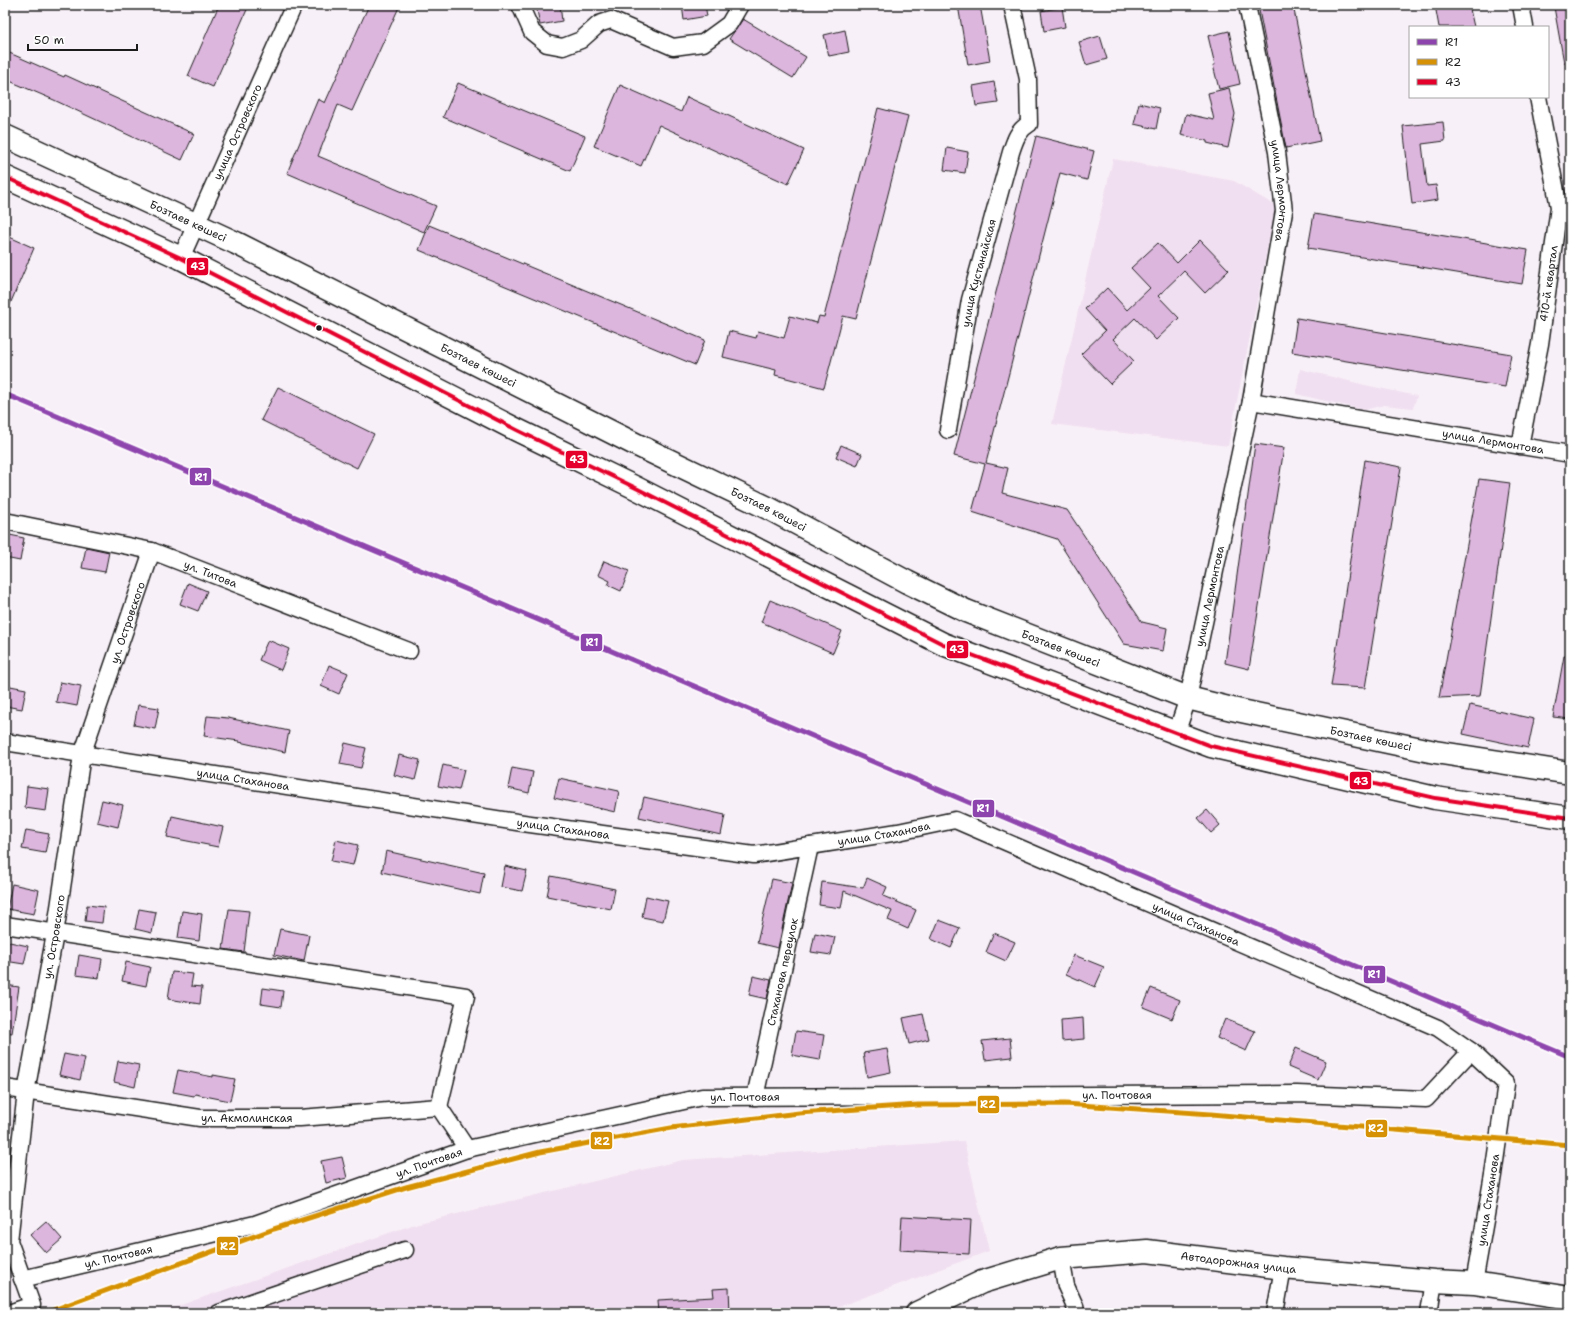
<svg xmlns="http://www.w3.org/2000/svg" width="1575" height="1318" viewBox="0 0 1575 1318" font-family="'Shantell Sans',sans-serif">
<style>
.built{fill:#f0dff0}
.building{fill:#ddb6de;stroke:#1c1c1c}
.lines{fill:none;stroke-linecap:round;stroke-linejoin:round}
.street-casing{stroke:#1c1c1c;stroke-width:19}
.secondary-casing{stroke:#1c1c1c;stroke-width:25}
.highway-casing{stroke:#1c1c1c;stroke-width:25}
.street{stroke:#fff;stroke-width:16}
.secondary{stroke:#fff;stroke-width:22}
.highway{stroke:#fff;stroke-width:22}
.bus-1-casing{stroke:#fff;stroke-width:7}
.bus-1{stroke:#e4002b;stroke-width:4}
.rail-1-casing{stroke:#fff;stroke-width:8}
.rail-2-casing{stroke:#fff;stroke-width:8}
.rail-1{stroke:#8e44ad;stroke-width:5}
.rail-2{stroke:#d69104;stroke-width:5}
.bus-dot{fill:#1c1c1c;stroke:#fff;stroke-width:1.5}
.labels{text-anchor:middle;stroke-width:3.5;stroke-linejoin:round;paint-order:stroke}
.street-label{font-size:11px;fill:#1c1c1c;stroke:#fff}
.line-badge{stroke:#fff;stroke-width:1.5}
.badge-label{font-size:11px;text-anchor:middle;font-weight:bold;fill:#fff}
</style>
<rect width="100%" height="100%" fill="#f8f0f8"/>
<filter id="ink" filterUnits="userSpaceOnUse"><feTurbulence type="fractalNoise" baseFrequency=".025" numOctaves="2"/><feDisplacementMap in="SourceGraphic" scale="8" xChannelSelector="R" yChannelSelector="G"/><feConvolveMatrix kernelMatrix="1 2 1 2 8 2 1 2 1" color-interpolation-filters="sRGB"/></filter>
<g filter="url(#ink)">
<path class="built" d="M1113,159l121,22 42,25 -48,240 -176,-22z
M1300,369l65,16 52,11 -4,12 -29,-3 -20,5 -68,-16z
M964,1141l25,110 -167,62h-664l257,-89 268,-64z"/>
<path class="building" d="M219,5h30l-36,82 -25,-11z
M369,5h31l-48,106 -14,-6 -20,51 118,50 -12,26 -137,-59 31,-74 7,4z
M536,5h24l2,16 -22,4z
M682,5h23l2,11 -23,4z
M958,5h22l10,56 -22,4z
M1258,5h35l27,136 -34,7z
M1435,5h34l5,22h-35z
M1570,5v58h-6l-10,-56z
M1062,7l3,20 -21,4 -3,-20z
M743,19l63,38 -13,21 -64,-39z
M845,30l4,22 -20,4 -5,-21z
M1229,31l11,53 -21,5 -6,-24h2l-7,-29z
M1100,36l7,23 -21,6 -7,-23z
M5,51l59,26 1,-2 129,59 -12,26 -128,-60 -49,-21z
M994,82l4,21 -22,3 -3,-20z
M458,83l127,53 -15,35 -127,-54z
M620,85l61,27 6,-15 117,53 -16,34 -129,-59 -18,41 -47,-20z
M1229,88l6,26 -7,34 -21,-5v-2l-26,-6 5,-21 28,6 -6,-27z
M1139,103l21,5 -4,21 -22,-5z
M878,108l30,8 -52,203 -13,-3 -19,72 -49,-13 1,-5 -53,-13 6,-26 27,7 2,-7 26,7 6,-22 27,7 2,-7 5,1z
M1443,122l2,19 -23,3 5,42 9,-1 2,15 -26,4 -9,-78z
M1036,136l58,15 -7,29 -27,-7 -74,290 22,5 -6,25 65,17 75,112 25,6 -4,23 -39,-7 -67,-105 -85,-27 13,-48 -31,-8z
M947,148l21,4 -3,21 -21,-3z
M1314,214l214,36 -6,34 -214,-36z
M429,225l276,115 -10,25 -276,-115z
M5,235l29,13 -29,68z
M1200,240l29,30 -24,23 -21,-22 -26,25 21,22 -23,22 -21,-22 -22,21 21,22 -24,23 -29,-30 24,-23 -20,-22 22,-21 20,22 23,-22 -19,-20 27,-25 19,20z
M1297,318l214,36 -6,33 -213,-35z
M278,387l96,47 -17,34 -96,-48z
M1255,444l29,4 -35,221 -24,-6z
M841,445l21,9 -5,12 -21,-9z
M1365,460l36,7 -36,221 -34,-2z
M1479,479l31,4 -30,213 -41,2z
M5,534l19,4 -4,23 -15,-3z
M86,547l23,5 -4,20 -23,-4z
M604,561l25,10 -8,20 -13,-6 2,-4 -12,-6z
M188,583l19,8 -9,20 -18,-7z
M770,600l72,31 -9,22 -72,-31z
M268,640l21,9 -8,21 -22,-10z
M1564,656l6,1v62l-17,-2z
M329,665l19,8 -9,21 -18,-8z
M60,682l21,4 -4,20 -21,-4z
M5,685l21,4 -4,20 -17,-3z
M138,705l21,3 -4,21 -21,-4z
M1470,705l64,14 -6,29 -65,-14z
M207,716l21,2 61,13 -4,21 -46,-10v-1l-35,-5z
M345,743l21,5 -5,20 -21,-4z
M399,755l21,5 -5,20 -21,-5z
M443,765l21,5 -5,20 -21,-4z
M512,768l21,4 -4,21 -21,-5z
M559,778l60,13 -4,21 -61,-14z
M27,786l22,3 -3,22 -21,-3z
M644,797l81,18 -4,20 -82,-18z
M102,800l21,5 -5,22 -21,-5z
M1207,810l13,15 -9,8 -13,-15z
M172,816l51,11 -5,20 -51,-10z
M26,830l23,4 -4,19 -23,-4z
M336,840l22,5 -5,20 -22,-4z
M386,851l98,22 -4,21 -98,-22z
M505,866l22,5 -5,20 -21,-4z
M551,876l64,13 -4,20 -64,-13z
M867,878l20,9 -4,9 33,14 -8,19 -20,-9 4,-9 -48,-20 -3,17 -22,-3 3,-23 41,6z
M772,879l20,4 -14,65 -21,-5z
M12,884l27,6 -5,24 -27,-5z
M646,896l22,5 -5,20 -21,-4z
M87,905l17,2 -2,16 -17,-2z
M139,909l17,3 -4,21 -17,-4z
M229,909l20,2 -5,41 -21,-3z
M182,911l20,3 -3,27 -21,-3z
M939,920l21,8 -9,20 -20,-9z
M280,929l29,6 -5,26 -30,-6z
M815,933l20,4 -4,18 -20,-3z
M994,933l21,9 -9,19 -20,-9z
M5,941l23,5 -4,18 -19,-3z
M79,955l23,4 -3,19 -23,-3z
M1074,955l30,12 -9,20 -29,-13z
M126,962l24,5 -4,19 -24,-5z
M172,972l21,2 -2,12 11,1 -2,17 -32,-5z
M753,976l18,4 -4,19 -18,-4z
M5,985l14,2 -7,46 -7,-1z
M263,988l20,3 -2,16 -20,-3z
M1151,988l29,12 -8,19 -29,-12z
M923,1014l6,25 -20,5 -6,-26z
M1083,1018l1,21 -22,2 -1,-21z
M1225,1019l30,12 -9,20 -29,-13z
M796,1031l28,4 -4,25 -28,-5z
M1010,1038l2,19 -27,3 -3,-19z
M1296,1048l30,13 -8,19 -30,-13z
M887,1049l4,23 -24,5 -4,-24z
M64,1054l21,4 -5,22 -21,-5z
M118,1061l21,4 -4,22 -21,-5z
M178,1070l35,7v-2l22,4 -5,22 -35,-7 -1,2 -21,-4z
M342,1157l5,21 -21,5 -5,-22z
M902,1216l69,4 -2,34 -69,-4z
M46,1221l16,18 -16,14 -16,-18z
M729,1288l1,25h-71l-1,-13 56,-3 -1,-8z"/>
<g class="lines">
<defs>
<g id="street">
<path d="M520,5l12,27 15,12 16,3 18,-7 18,-16 12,-4 62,27 30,-4 26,-19 11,-19"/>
<path id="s1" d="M1247,5l30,147 7,59 -33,190"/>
<path d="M1521,5l4,22"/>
<path id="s2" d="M181,258l113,-253"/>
<path id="s3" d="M948,430l22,-130 41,-148c4,-12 7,-22 18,-28l-1,-45 -16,-74"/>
<path id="s4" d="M1520,446l20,-102 19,-137 -21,-110"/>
<path id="s5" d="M5,521l147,30 257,100"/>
<path id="s6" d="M1176,734l12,-36 63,-297 319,53"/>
<path id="s7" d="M5,742l518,81 231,32 144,-23 57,-12 483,208 33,23 35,33 -13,91 -19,108"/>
<path d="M5,925l461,71 -27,111"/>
<path id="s8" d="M5,1088l195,30h100l139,-11 28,42"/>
<path id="s9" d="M755,1097l55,-251"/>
<path d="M1061,1258l5,28 9,20 1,7"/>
<path id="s10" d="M22,1279l233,-55 212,-75 235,-52 595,-3 129,5 45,-48"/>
<path id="s11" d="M9,1313l23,-8 -23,-64 17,-149 29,-158 27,-179 70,-204"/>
<path d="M219,1313l186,-63"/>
<path d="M1275,1313l8,-45"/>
<path d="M1429,1313l5,-32"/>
</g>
<g id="secondary">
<path id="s12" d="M917,1313l65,-31 79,-24 86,-7 136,17 151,13 40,2 96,15"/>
</g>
<g id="highway">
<path id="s13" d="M5,136l231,107 401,202 133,64 137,73 59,29 222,87 44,11 203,43 135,21"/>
<path d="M5,177l176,81 336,172 119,58 307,156 268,102 224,52 135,20"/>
</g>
</defs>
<use href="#street" class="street-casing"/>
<use href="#secondary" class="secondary-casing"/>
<use href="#highway" class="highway-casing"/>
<use href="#street" class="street"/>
<use href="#secondary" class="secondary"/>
<use href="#highway" class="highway"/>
<defs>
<path id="bus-1" d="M5,177l176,81 336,172 119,58 307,156 268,102 224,52 135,20"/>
</defs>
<use href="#bus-1" class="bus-1-casing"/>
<use href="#bus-1" class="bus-1"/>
<defs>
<path id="rail-1" d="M5,394l1565,663"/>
<path id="rail-2" d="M45,1313l229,-84 132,-42 134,-35 131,-24 128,-15 119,-8 147,-1 146,10 359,31"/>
</defs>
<use href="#rail-1" class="rail-1-casing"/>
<use href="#rail-2" class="rail-2-casing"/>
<use href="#rail-1" class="rail-1"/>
<use href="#rail-2" class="rail-2"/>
</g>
</g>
<circle class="bus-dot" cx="319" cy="328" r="3.5"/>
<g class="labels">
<g class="street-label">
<text dy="4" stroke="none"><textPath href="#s2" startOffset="138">улица Островского</textPath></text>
<text dy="4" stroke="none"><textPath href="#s1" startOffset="189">улица Лермонтова</textPath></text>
<text dy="4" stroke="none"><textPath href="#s13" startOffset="202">Бозтаев көшесі</textPath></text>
<text dy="4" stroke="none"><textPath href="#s3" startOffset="160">улица Кустанайская</textPath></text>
<text dy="4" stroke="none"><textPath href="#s4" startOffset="165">410-й квартал</textPath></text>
<text dy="4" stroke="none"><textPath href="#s13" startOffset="526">Бозтаев көшесі</textPath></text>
<text dy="4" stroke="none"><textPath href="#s6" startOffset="587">улица Лермонтова</textPath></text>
<text dy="4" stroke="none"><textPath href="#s13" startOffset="850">Бозтаев көшесі</textPath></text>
<text dy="4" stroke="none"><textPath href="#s5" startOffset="213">ул. Титова</textPath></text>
<text dy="4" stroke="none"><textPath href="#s6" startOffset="142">улица Лермонтова</textPath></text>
<text dy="4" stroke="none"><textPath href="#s11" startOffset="724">ул. Островского</textPath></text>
<text dy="4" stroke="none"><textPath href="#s13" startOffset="1174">Бозтаев көшесі</textPath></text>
<text dy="4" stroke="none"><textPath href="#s13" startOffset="1498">Бозтаев көшесі</textPath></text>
<text dy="4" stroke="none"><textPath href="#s7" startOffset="241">улица Стаханова</textPath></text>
<text dy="4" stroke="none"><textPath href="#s7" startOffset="565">улица Стаханова</textPath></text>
<text dy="4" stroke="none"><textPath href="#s7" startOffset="889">улица Стаханова</textPath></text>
<text dy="4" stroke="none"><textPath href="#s7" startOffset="1224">улица Стаханова</textPath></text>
<text dy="4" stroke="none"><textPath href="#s11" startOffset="400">ул. Островского</textPath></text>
<text dy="4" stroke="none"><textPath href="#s9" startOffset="128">Стаханова переулок</textPath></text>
<text dy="4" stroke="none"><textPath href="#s10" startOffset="1120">ул. Почтовая</textPath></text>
<text dy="4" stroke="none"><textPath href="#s10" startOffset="748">ул. Почтовая</textPath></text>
<text dy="4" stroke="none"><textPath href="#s8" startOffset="244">ул. Акмолинская</textPath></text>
<text dy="4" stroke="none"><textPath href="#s10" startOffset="424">ул. Почтовая</textPath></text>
<text transform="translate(1488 1200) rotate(-81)" y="4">улица Стаханова</text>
<text dy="4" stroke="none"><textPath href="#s10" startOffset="99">ул. Почтовая</textPath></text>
<text dy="4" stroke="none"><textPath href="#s12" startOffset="333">Автодорожная улица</textPath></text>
</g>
</g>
<g class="line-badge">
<rect x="186" y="257" width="23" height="19" rx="4" fill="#e4002b"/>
<rect x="565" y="450" width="23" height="19" rx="4" fill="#e4002b"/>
<rect x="189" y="467" width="23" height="19" rx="4" fill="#8e44ad"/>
<rect x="580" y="633" width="23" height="19" rx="4" fill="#8e44ad"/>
<rect x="946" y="640" width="23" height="19" rx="4" fill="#e4002b"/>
<rect x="1349" y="771" width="23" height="19" rx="4" fill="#e4002b"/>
<rect x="972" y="799" width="23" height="19" rx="4" fill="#8e44ad"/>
<rect x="1363" y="965" width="23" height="19" rx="4" fill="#8e44ad"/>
<rect x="977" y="1095" width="23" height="19" rx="4" fill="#d69104"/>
<rect x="1365" y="1119" width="23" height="19" rx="4" fill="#d69104"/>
<rect x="590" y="1131" width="23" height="19" rx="4" fill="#d69104"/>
<rect x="216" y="1236" width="23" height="20" rx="4" fill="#d69104"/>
</g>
<g class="badge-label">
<text x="198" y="270">43</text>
<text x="577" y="463">43</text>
<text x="201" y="481">R1</text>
<text x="592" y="646">R1</text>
<text x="957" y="653">43</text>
<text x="1361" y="785">43</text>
<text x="983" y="812">R1</text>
<text x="1374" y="978">R1</text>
<text x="988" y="1108">R2</text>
<text x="1376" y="1132">R2</text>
<text x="602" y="1145">R2</text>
<text x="228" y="1250">R2</text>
</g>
<rect width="1575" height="1318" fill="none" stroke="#fff" stroke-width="20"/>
<rect x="10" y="10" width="1555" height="1298" fill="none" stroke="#1c1c1c" stroke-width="1.5" filter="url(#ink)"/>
<rect x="1409" y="26" width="140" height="72" fill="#ffffff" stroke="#a4a4a4"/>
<rect x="1417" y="39" width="20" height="6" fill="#8e44ad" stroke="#a4a4a4"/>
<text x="1445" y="46" font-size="12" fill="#1c1c1c">R1</text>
<rect x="1417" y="59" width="20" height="6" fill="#d69104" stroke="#a4a4a4"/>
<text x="1445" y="66" font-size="12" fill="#1c1c1c">R2</text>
<rect x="1417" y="79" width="20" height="6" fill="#e4002b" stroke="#a4a4a4"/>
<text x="1445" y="86" font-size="12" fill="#1c1c1c">43</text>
<path d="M28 44v6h109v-6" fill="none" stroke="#1c1c1c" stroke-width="2"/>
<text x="34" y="44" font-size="12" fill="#1c1c1c" stroke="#ffffff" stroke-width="3" paint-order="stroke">50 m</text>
</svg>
